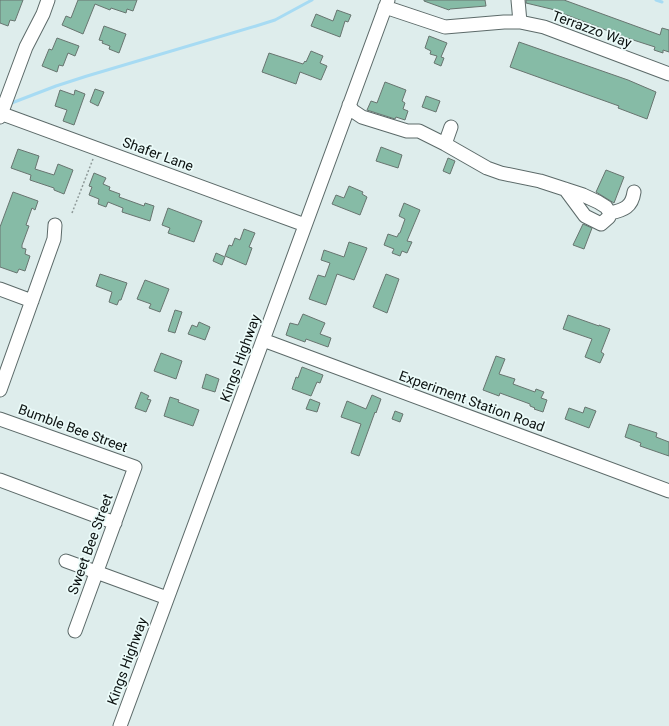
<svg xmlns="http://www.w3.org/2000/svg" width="669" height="726" viewBox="0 0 669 726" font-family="Roboto,sans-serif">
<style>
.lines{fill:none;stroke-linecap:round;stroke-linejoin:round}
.stream{stroke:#a7dbf3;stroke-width:3}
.building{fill:#86bba6;stroke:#687570}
.minor-casing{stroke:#5c6a69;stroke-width:15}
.path{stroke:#8f9a99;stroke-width:1.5;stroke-dasharray:2 2;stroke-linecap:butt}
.minor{stroke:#fff;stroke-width:13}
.labels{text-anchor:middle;stroke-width:3.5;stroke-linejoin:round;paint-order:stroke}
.street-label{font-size:14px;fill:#0c1211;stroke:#ebfbf9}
</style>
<rect width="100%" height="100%" fill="#deedec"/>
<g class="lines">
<path class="stream" d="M656,0l6,2
M9,104l47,-18 31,-10 169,-50 19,-6 37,-20"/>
</g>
<path class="building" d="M0,0h23l-8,21 -5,-1 -2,6 -8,-3z
M78,0h59l-4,11 -6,-2 -1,4 -15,-5 -1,2 -15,-6 -12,30 -21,-9 4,-9 5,2z
M424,0h61l1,6 -36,3 -1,1 -25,-9z
M526,0h38l96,35 2,-7 7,2v22l-6,-2v3l-9,-3 1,-3 -31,-10 -73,-28 -25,-6z
M337,10l14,5 -3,7 -3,-1 -5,16 -29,-11 5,-12 17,7z
M104,26l22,8 -7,19 -10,-4 1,-3 -8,-3 1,-2 -4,-1z
M429,36l18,7 -6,14 3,1 -3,8 -7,-3 3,-7 -7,-2 1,-3 -6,-3z
M57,38l22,8 -4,10 -7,-3 -5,13 -4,-1 -2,7 -15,-6 7,-17 3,1z
M519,42l109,38 28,12 -9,27 -29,-11 1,-2 -109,-39z
M311,51l12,5 -3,7 7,3 -6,14 -21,-8 -4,12 -34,-12 7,-19 34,11 2,-3 1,1z
M385,82l21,8 -4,11 3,2 -2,6 5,2 -3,9 -9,-3 -1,2 -28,-9 4,-9 6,2z
M95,89l9,3 -6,14 -8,-4z
M60,90l14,5 1,-5 10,4 -11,31 -11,-4 4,-11 -12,-4z
M426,96l14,5 -4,11 -14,-5z
M381,147l21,8 -4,13 -22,-7z
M18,149l21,7 -4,13 19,6 4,-11 15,6 -9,24 -10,-4v-2l-24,-8 1,-5 -20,-7z
M448,158l7,3 -5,13 -7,-3z
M606,170l18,7 -10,26 -18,-11z
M94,173l12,5 -3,6 7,3 -1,3 11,4 -1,3 25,9 1,-3 9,3 -4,15 -28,-9 1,-4 -15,-6 -2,5 -8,-3 1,-5 -10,-4 3,-8 -3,-1z
M349,186l14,6 -1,2 5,3 -7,18 -28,-11 4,-9 8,3z
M13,192l25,9 -3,9 -3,-2 -6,17 3,1 -7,19v3l4,1 -1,5 5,2 -5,15 -6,-2 -2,4 -17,-6v-40z
M404,203l16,7 -13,31 5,1 -5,11 -5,-2 -2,5 -8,-3 2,-4 -10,-4 4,-11 9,3 2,-4h1l5,-14 -6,-3z
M168,208l34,13 -8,21 -26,-9 2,-5 -8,-3z
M583,224l9,4 -8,21 -11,-4z
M244,229l11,4 -6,14 3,1 -6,17 -21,-9 4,-11 3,1 3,-8 5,2z
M349,242l18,6 -13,32 -17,-6 -11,31 -17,-6 9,-24 7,2 5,-14 -9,-3 3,-10 20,7z
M216,253l9,4 -3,8 -9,-4z
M100,274l27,9 -6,17h-2l-2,5 -8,-3 3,-10 -16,-6z
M386,274l13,5 -12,34 -14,-6z
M145,280l24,9 -9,23 -11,-4 2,-4 -14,-5z
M175,310l7,2 -7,21 -7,-2z
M303,314l22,9 -5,11 11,4 -3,9 -22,-8 -1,3 -19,-7 4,-12 8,2z
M568,315l31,11v-1l11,4 -9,23 3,2 -4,9 -15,-6 7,-18 -29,-10z
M199,322l11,5 -5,13 -17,-6 4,-9 5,2z
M161,353l21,8 -6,18 -22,-8z
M496,356l9,3 -6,15 16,5 -2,5 22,8 1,-3 8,3 -3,6 6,2 -4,12 -9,-3 1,-1 -5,-2v-2l-30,-11 -1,3 -16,-6z
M302,367l21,8 -3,8 -3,-1 -6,14 -19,-7 4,-12 2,1z
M206,374l13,5 -4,13 -13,-4z
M141,392l8,4 -2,3 4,1 -5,12 -11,-4z
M372,395l9,4 -5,14 -1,-1 -16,44 -8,-3 10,-29 -20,-7 6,-16 19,8z
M170,397l9,3 -1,2 21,8 -6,16 -29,-10z
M310,399l10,4 -3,9 -11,-3z
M585,407l11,4 -7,17 -24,-9 4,-11 14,5z
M395,411l8,3 -3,8 -8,-3z
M629,424l28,9 -1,4 13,5v14l-29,-10 1,-3 -16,-6z"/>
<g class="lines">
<defs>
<path id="minor" d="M518,0l2,22
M385,7l60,20 59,-5h16l24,5 125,47
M349,105l4,6 9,6 45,14h12l26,13 42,24 14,5 39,8 43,14 15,7 8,5 4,6 -1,4 -8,7 -16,-8 -20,-27
M0,113l305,112
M0,117l26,-70 17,-33 5,-14
M445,144l6,-17
M610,213c14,-3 22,-6 24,-21
M0,289l32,12
M263,340l406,151
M0,390l54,-151 1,-14
M0,419l135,48 -60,164
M0,480l115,43
M66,561l101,37
M120,726l143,-386 125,-340"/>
</defs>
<use href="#minor" class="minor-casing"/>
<path class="path" d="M72,213l21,-54"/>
<use href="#minor" class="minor"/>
</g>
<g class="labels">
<g class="street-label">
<text transform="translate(592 29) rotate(20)" y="5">Terrazzo Way</text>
<text transform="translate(158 154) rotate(20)" y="5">Shafer Lane</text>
<text transform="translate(240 358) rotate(-70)" y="5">Kings Highway</text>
<text transform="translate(472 401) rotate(20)" y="5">Experiment Station Road</text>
<text transform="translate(73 428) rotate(20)" y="5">Bumble Bee Street</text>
<text transform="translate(90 544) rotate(-70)" y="5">Sweet Bee Street</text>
<text transform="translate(127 661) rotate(-70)" y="5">Kings Highway</text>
</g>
</g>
</svg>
